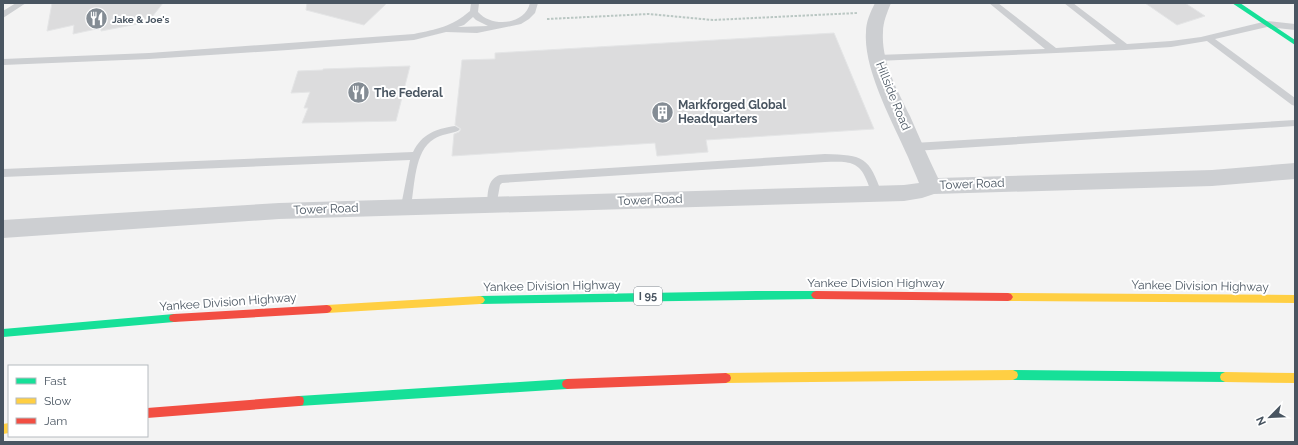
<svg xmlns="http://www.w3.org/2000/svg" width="1298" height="445" viewBox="0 0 1298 445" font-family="Raleway,sans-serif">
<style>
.building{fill:#dcdcdd;stroke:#e4e5e6}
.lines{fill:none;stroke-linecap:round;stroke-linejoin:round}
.path{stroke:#bac7c3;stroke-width:2;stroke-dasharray:2.5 1.5;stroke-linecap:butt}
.lane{fill:#cdcfd2;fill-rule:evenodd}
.street{fill:#cdcfd2;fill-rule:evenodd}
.fast{fill:#16e098;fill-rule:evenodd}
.slow{fill:#ffcf43;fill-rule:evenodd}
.jam{fill:#f24e42;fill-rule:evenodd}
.labels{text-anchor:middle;stroke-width:4;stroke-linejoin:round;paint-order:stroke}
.far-poi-label{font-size:10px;font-weight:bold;fill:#495561;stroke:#fff;text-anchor:start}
.shield{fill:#fff;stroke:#808890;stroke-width:1}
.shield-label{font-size:11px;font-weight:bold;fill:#495561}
.poi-label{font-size:12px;font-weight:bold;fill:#495561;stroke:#fff;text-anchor:start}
.street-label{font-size:12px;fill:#495561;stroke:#fff}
</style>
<rect width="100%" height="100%" fill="#f3f3f3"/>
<path class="building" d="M52,3h111l-15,19 -47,9v-3l-28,6 1,-9 -27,6z
M307,3h80l-23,22 -58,-15z
M1145,3h40l20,13 -28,9z
M834,33l40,96 -168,11 2,12 -51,4 -2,-13 -203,13 2,-22 5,-2 2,-3 -6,-4 7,-65 33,-1v-6z
M410,66l-14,55 -94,2 6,-15h-4l6,-16 -19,1 7,-22 25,-1v-1z"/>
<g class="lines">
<path class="path" d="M547,19l102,-5 64,6 144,-7"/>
<path class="lane" d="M16,3h10l-23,15v-7z
M471,3h8l-1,9c14,16 47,13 52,-9h8l-3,10 -6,6 -8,5 -44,9 -31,-1 -32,8 -126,10 -139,9 -146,6v-6l146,-6 265,-19c23,-5 37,-7 56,-23zM473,17l3,3 12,6 -30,1 6,-2z
M989,3h9l58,45 60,-4 -52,-41h9l54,41 44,-3 30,-4 66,-16 28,3v6l-28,-3 -52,12 80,59v8l-3,-1 -85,-64 -36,6 -46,3 -248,11 -4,-3 4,-3 168,-6z
M1295,120v6l-381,25 -4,-1 -1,-3 1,-3 4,-1z
M455,126l5,3 -2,2c-8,3 -16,3 -24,8 -20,12 -19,46 -23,67l-1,3 -4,1 -4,-1 -1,-3 9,-46 -407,17v-8l410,-17c9,-18 22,-23 42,-26z
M825,154c39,1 44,3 57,40l-1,3h-8c-3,-6 -4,-12 -7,-18 -8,-20 -23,-17 -41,-17l-323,21 -2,2 -4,22 -4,1 -4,-1 -1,-3c1,-11 0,-25 13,-29z"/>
<path class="street" d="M875,3h16c-4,10 -8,19 -8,29 -2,30 15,59 27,84 9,21 18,41 28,62l274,-8 83,-7v16l-83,7 -278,8 -12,4 -18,3 -625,18 -276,19v-18l276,-17 625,-18 15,-2c-3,-8 -8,-18 -11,-26 -15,-34 -45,-88 -42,-125 0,-10 4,-19 9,-29z"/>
<path class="fast" d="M1232,3h8l55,37v5z
M756,291h60l3,1 2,3 -2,3 -3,1 -336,5 -3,-1 -2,-3 2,-3 3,-1z
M174,314l4,1 1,3 -1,3 -4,1 -171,15v-8z
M1013,370l212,2 4,2 1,3 -1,3 -4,2 -212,-2 -4,-2 -1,-3 1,-3z
M567,379l4,2 1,3 -1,3 -4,2 -268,17 -4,-1 -1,-4 1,-4 4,-1z"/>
<path class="slow" d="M1008,293l287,2v8l-287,-2 -3,-1 -2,-3 2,-3z
M480,296l3,1 2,3 -2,3 -3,1 -153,9 -3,-1 -2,-3 2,-3 3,-1z
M1013,370l4,2 1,3 -1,3 -4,2 -287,3 -4,-2 -1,-3 1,-3 4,-2z
M1225,372l70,1v10l-70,-1 -4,-2 -1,-3 1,-3z
M9,423v10l-6,1v-10z"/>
<path class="jam" d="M816,291l192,2 3,1 2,3 -2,3 -3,1 -192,-2 -3,-1 -2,-3 2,-3z
M327,305l3,1 2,3 -2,3 -3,1 -153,9 -4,-1 -1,-3 1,-3 4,-1z
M726,373l4,2 1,3 -1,3 -4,2 -159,6 -4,-2 -1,-3 1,-3 4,-2z
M299,396l4,1 1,4 -1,4 -4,1 -152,12v-10z"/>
</g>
<defs>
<symbol id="restaurant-disc" viewBox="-11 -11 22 22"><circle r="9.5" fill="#848c94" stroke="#fff"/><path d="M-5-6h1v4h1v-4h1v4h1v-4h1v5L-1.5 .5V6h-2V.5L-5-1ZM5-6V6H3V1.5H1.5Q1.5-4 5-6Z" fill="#fff"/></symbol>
<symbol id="building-disc" viewBox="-11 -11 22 22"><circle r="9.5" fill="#848c94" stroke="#fff"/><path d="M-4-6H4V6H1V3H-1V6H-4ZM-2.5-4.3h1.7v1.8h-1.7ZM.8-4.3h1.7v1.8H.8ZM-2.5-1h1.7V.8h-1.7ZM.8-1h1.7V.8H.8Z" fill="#fff"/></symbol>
</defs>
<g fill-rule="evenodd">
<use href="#restaurant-disc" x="84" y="6" width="25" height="25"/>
<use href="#restaurant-disc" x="346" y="80" width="25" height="25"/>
<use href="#building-disc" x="650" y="100" width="25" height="25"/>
</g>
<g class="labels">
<g class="far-poi-label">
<text x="112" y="23">Jake &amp; Joe's</text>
</g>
<rect class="shield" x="634" y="287" width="28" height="18" rx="3"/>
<g class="shield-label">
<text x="648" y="300">I 95</text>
</g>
<g class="poi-label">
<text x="374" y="97">The Federal</text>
<text x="678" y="109">Markforged Global<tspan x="678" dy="14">Headquarters</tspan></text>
</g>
<g class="street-label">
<text transform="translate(893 96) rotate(68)" y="4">Hillside Road</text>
<text transform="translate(972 184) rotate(-2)" y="4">Tower Road</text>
<text transform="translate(650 200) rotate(-2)" y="4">Tower Road</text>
<text transform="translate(326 209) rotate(-2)" y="4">Tower Road</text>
<text x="876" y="287">Yankee Division Highway</text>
<text transform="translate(552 286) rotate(-1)" y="4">Yankee Division Highway</text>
<text transform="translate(1200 286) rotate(1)" y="4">Yankee Division Highway</text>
<text transform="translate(228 302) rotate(-4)" y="4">Yankee Division Highway</text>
</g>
</g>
<rect width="1298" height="445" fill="none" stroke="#495561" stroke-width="8"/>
<rect x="8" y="365" width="140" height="72" fill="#ffffff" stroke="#b6bbc0"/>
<rect x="16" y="378" width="20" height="6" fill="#16e098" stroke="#b6bbc0"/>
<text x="44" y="385" font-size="12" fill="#495561">Fast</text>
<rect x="16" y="398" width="20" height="6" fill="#ffcf43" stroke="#b6bbc0"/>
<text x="44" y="405" font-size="12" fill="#495561">Slow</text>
<rect x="16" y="418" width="20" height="6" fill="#f24e42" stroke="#b6bbc0"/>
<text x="44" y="425" font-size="12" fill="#495561">Jam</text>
<g transform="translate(1270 417) rotate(246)" stroke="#ffffff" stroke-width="3" paint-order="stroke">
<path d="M0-3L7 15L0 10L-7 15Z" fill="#495561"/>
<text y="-6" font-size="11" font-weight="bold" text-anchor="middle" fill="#495561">N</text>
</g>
</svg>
